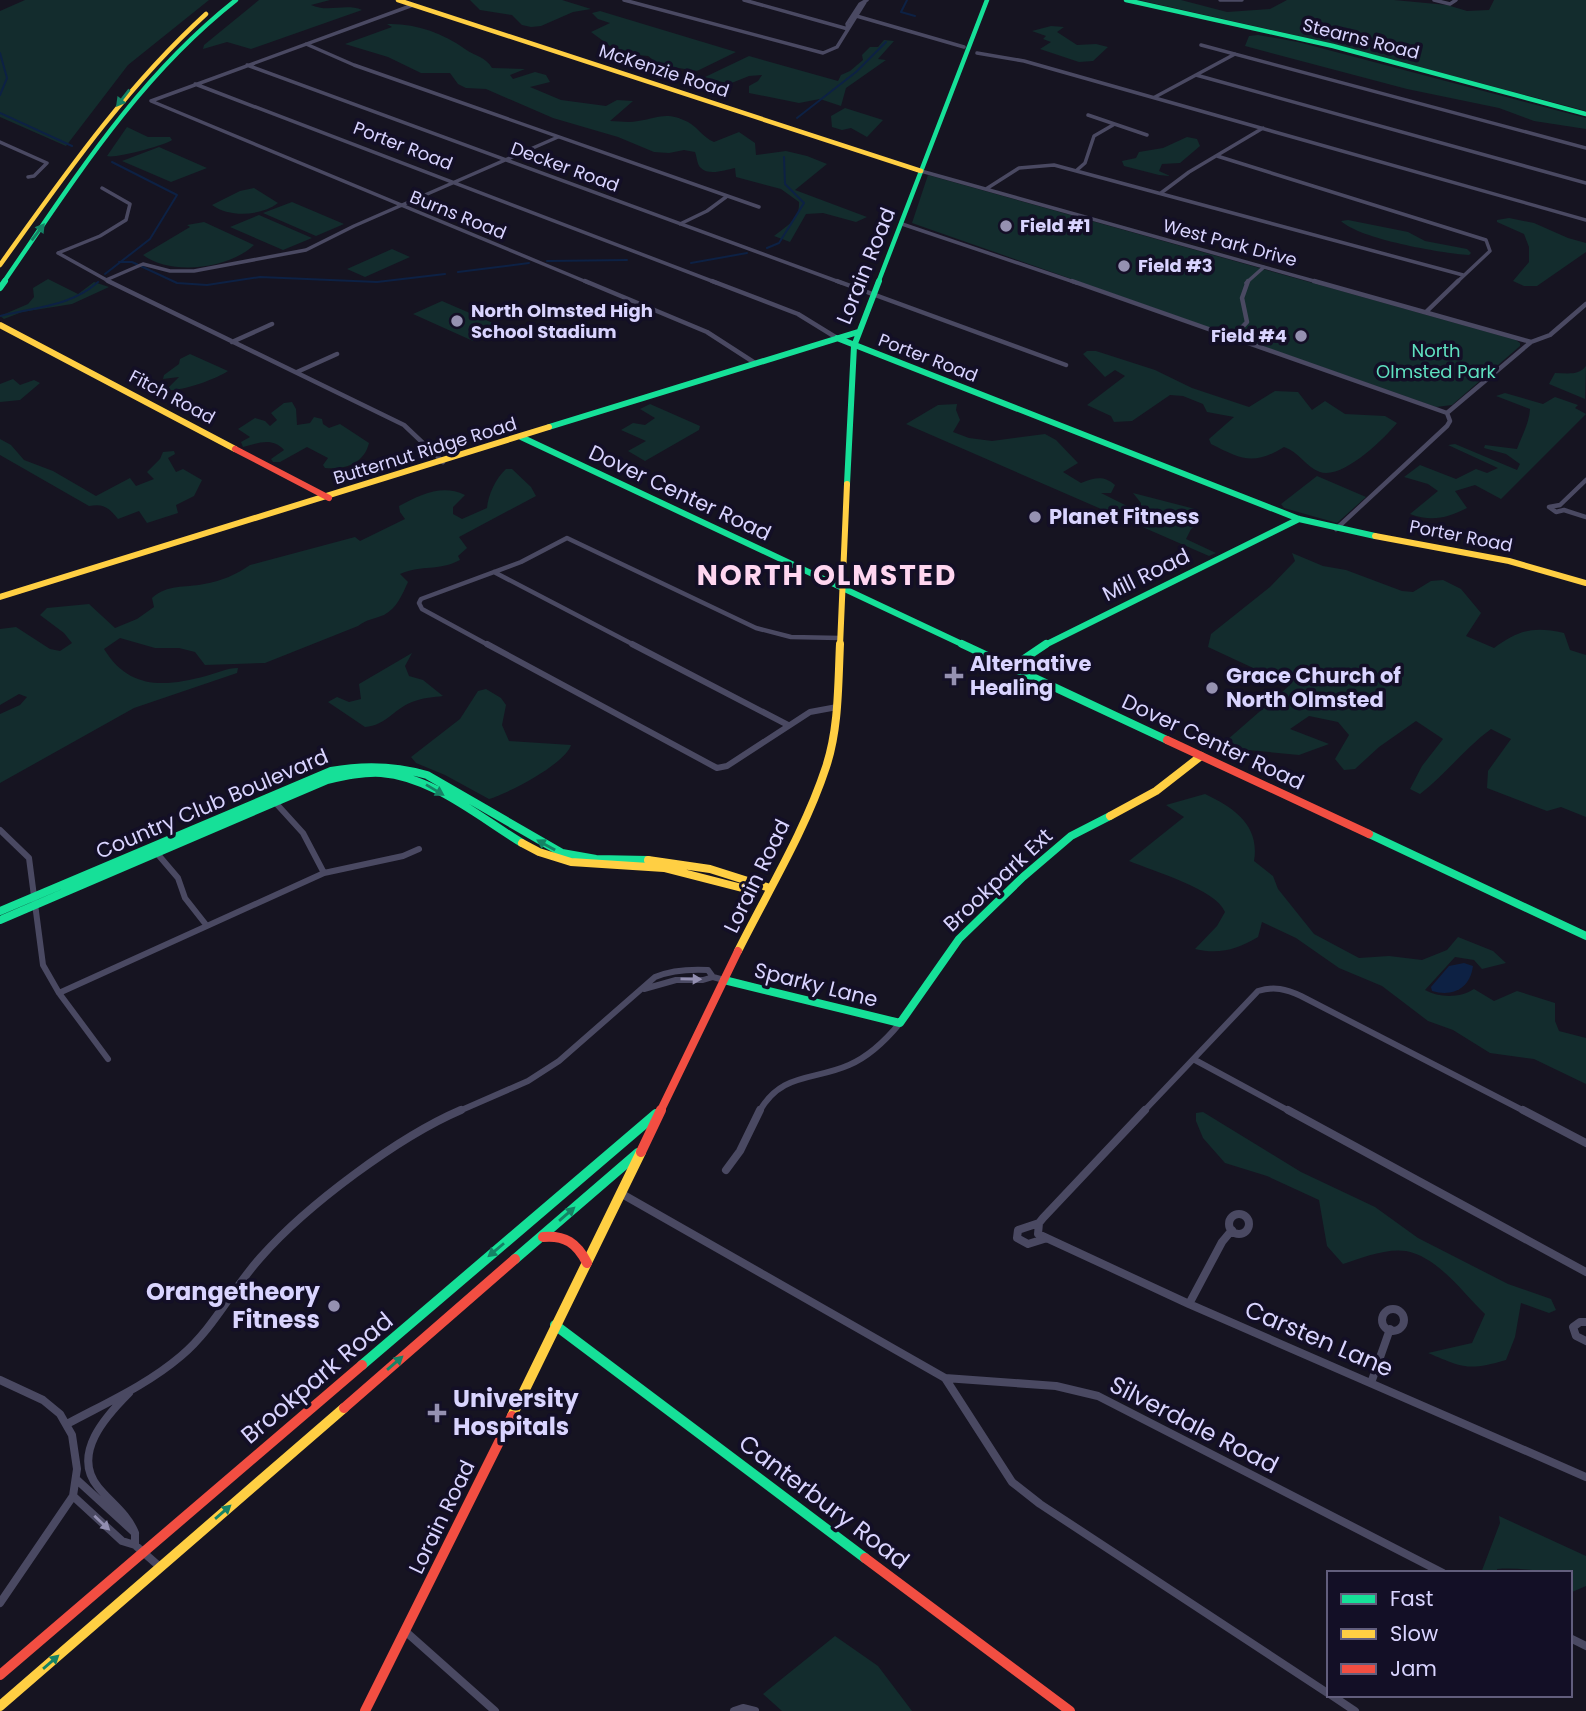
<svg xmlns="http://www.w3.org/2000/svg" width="1586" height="1711" viewBox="0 0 1586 1711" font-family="Poppins,sans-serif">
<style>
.green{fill:#132c2d}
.water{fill:#0d2144}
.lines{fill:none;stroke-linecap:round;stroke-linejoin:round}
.stream{stroke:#0d2144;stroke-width:2}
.street-far3{stroke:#4a4962;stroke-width:3.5}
.street-far2{stroke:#4a4962;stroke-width:4.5}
.street-far1{stroke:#4a4962;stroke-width:6}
.street{stroke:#4a4962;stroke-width:8}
.fast-far3{stroke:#16e098;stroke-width:4.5}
.fast-far2{stroke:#16e098;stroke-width:6}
.fast-far1{stroke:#16e098;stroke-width:8}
.fast{stroke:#16e098;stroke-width:10}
.slow-far3{stroke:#ffcf43;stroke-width:4.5}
.slow-far2{stroke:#ffcf43;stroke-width:6}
.slow-far1{stroke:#ffcf43;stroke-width:8}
.slow{stroke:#ffcf43;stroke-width:10}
.jam-far2{stroke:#f24e42;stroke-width:6}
.jam-far1{stroke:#f24e42;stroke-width:8}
.jam{stroke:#f24e42;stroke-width:10}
.oneway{fill:#158265}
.oneway2{fill:#928eb0}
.poi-dot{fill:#9591b1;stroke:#130f26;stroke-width:2.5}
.labels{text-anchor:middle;stroke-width:7;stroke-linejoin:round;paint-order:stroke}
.far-street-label{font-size:18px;fill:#d9d4ff;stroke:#130f26}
.far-poi-label{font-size:18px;font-weight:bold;fill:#d9d4ff;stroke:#130f26;text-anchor:start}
.far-park-label{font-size:18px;fill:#5fe0c0;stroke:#130f26}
.street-label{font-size:21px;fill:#d9d4ff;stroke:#130f26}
.poi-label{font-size:21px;font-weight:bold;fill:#d9d4ff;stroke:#130f26;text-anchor:start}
.near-poi-label{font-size:24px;font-weight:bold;fill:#d9d4ff;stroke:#130f26;text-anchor:end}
.near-street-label{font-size:24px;fill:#d9d4ff;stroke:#130f26}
.district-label{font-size:28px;font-weight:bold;letter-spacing:2px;fill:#ffd6f0;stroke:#130f26}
</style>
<rect width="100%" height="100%" fill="#161421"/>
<path class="green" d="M25,0h184l-81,65 -62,81 -66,-29v-106z
M259,0h71l-19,5c17,8 34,-2 51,5l-111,39 -24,-7 -24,7 1,-4z
M470,0h92l29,9 -18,3 -32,14 -10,1 -9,-2 -10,-10 -32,-5z
M1139,0h42l46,12 43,-3 17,-9h107l53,5 20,6 22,-1 5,-10h92v111l-261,-69z
M600,11l136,41 -39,19 -37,-6 -12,-9 -39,-4 1,-6 -19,-14 19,-9 -12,-4 -6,-6z
M387,24c28,-1 56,9 78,25 10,7 21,8 27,19l33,1 -15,6 3,4 22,-7 11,3 4,7 -20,5 31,13 45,6 11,-6 16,1 -23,20c9,0 19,2 28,0 22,-3 27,-10 50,1 11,6 14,15 26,20l25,-10 16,11 1,12 30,-4 21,5 20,8 -32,26 72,27 -11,5 -33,-9 -17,1 -16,28 -16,-6c13,-10 26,-17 25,-34l-18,-13 -45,-12 -1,-9c-10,2 -26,8 -34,0 -4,-3 -4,-11 -6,-16l-11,-2 -15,3 -15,-1 -36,-15 -65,-19 -67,-29 -20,-1 -8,-4 -8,-11h-29l-33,-16 -43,-13 47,-17z
M1051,26l13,1 -7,5 20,13 19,-1 12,3 -15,14 -14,1 -39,-13 11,-7 -8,-3 3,-3 -14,-5z
M1258,35l40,7 288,76v11l-52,-8 -35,-13 -92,-19 -162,-43 4,-10z
M884,40l10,1 -16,18 8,1 -40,28 -5,18 -21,-7 -21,4 -50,-10v-7l9,-5 4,-6 -13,1 -20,8 -24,-7 44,-21 89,25 3,-6 9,-4 13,-11 -1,-5 8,-8h8z
M845,108l38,12 -16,17 -16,-9 -9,2 -10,-3 -1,-11z
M127,127l21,10h22l2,3c-6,5 -58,19 -65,16z
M1187,137l10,2 3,7 -20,17 -18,1 -3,7 11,5 -11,-1 -35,-9 -2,-5 14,-3 3,-6 24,-4z
M159,147l48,21 -36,14 -49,-21z
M928,175l588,165 4,3v3l-68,59 -16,2 -524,-184z
M254,188l24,15c-17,13 -48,15 -66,2l28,-14z
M292,202l52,22 -28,12 -53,-23z
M259,215l53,23 -29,12 -53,-23z
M1509,218l25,5 34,15 18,5v9l-49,34h-13l-11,-5 16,-19v-15l-5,-13 -27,-12v-2z
M1348,220l60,12 17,9 42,8 4,4 -2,2c-29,-2 -109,-16 -128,-34z
M204,222l50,23c-25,24 -83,31 -111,10l47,-28 -3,-2z
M392,249l18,8 -45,20 -18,-8z
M48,279l30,15 16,-12 15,5 -37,17 -50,8 -18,7 -4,-3 28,-12 6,-7 -1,-9z
M442,301l60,26 -29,14 -60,-27z
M1087,351h9l59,19 37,18 57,19 26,-16 23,1 14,18 13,-9 20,13 40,2 12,7c-13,16 -55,57 -77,49 -14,-5 -21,-20 -36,-25 -31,19 -43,12 -73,-3l-2,-5 25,-22 -27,-5 -4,-8 -20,-8 -13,-1 -38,26 -18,1 -3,-6 -24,-11 38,-29 -10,-6 -10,7 -22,-23z
M190,354l38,17c-12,8 -47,21 -62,19l13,-13 -16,2 1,-4 15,-11 1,-5z
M1586,366l-1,33 -36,-15 6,-11c11,0 24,3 31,-7z
M13,379l7,6 14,-5 6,3 -20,17 -20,2v-18z
M1505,393l38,11 12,-7 23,8 -3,3 11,6 -85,85 -26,-14 -20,6 12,17c-20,10 -35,14 -57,6l28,-23 -10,-7 -24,-7 16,-12 36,14 20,-10 11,4 11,-5 -50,-23 7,-1 62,26 3,-6 -14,-10 -22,-6 1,-3 32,4c5,-14 12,-25 13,-40l-34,-13z
M292,402l4,7 1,16 13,-2 4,-6 8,2 1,5 6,4 11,-4 29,19c-5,21 -25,27 -44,25l-2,-3 5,-7 -21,-11 -27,15h-7l-2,-3 13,-9c-12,-13 -25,-7 -41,-3l-2,-5 9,-5 -12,-8 17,-11 10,3 5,5 7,-6 -6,-7 13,-10z
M650,404l50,22 -1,4 -54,31 -17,-10 18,-10 -25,-11 12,-7 12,2 10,-7 -15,-9z
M957,404l-1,6 4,10 -7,12 16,6 23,3 53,-7 11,6 22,23 -15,9 18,11c14,-5 22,-8 34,2l-4,8h-10l40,20v-10l-8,-10 62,16 -6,8 10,7 -8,5 -5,10 30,14 -7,3 -303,-132 32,-19z
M0,439l11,6 13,15 29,11 43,25 34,-18 6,8 18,-7 -7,-7 13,-13 3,-7 11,-1 1,3 -7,4 8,14 7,-3 19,11 -8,16 -18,9 2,8 -31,10 -8,-12 -21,8c-9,-11 -14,-16 -29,-13l-89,-51z
M506,469h6l19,18 5,9 -77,41 8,11 -9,8 2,4c-24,12 -36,4 -60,14l8,8c-6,13 -11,26 -24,33 -10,4 -17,4 -26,11l-93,37 -60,2 -10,-13 -16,-4h-24l-35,-10 -16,11c25,41 61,38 102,27 11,-3 21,-8 32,-8l-1,5 -103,35 -134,75v-69l20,-9 7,-8 -8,-3 -19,11v-76l16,-2 34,22 10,2 12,-8 -8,-10 -24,-18 7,-7 42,-4 26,24 22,-9 17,-12 -2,-9c16,-14 32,-10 52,-14 17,-3 32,-9 46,-19l105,-28 5,4 45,-22 -5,-7 -1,-6c23,-12 43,-22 66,-11l-12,12v7l9,5 25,-11c1,-13 9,-30 19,-39z
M1317,476l49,21 -29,26 -53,-15 -3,-4z
M1292,553l31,13 23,4 56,21 11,1 18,-11 12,-1 18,9 20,24 -15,23 28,12c25,-18 39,-22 70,-15l6,17 16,5v162l-25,-10 -14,4 -60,-23 1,-17 23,-32 -20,-10c-26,19 -45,45 -71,65l-10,-5 12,-23 21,-27 -27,-18 -37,26 -24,22 -11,1 -9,-11 14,-24 -11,-13 -29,-6 -19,13 39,15 -30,11 -51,-5 -14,2 -15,-5 71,-62 -82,-38 3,-13 59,-47 25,-26z
M412,653l-7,13 4,10 14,4 20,16c-9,1 -20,2 -28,5 -20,6 -29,25 -50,26l-37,-25 9,-5 12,5 12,-3 -2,-15z
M486,689l15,9 5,7 -4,20 7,16 62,4c-6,19 -62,48 -82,54l-44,-24 -29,-12 -5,-6 49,-38 18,-28z
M1205,794c30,14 55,32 49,67l19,15 5,13 36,45 45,24 30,-2 33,4 25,-10 11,-13 35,14 13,12 -24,6 -8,-9 -19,-3 -30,33c14,8 36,8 49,-1l20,12 23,-10 38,12v18l4,10 27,7v46l-52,-25 -44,-6 -37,-23 -25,-9 -46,-35 -43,-18 -43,-30 -34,-16 -4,15c-21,12 -38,18 -63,12l22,-23 8,-14c-9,-23 -72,-41 -96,-51l55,-44 -18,-12z
M1203,1112l98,60 74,35 43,31 90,46 43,15 5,11 -7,3 -28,-10 -6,34 -9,23c-38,11 -42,8 -78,-7l44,-10 13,-29c-22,-21 -47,-57 -79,-63 -20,-3 -45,7 -63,13l-16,-18 -8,-46 -52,-24 -42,-13 -22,-25 -7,-17v-8z
M1499,1516l87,40v30l-14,6 -2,3v-22c-27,0 -46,-6 -73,-4v4h-16l19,-50z
M835,1636l43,30 34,45h-130l-19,-17z"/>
<path class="water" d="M1464,963l9,3c-3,23 -21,31 -41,25l-1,-4 18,-21z"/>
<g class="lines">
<path class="stream" d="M907,0l-6,12 14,4
M0,53l7,25 -7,17
M0,113l72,33
M797,118l59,-46 30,-30
M767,248l12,-5 25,-40 -19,-19 -1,-27
M547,261l80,-1
M119,262h13l45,21 30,2 53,-8 117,5 68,-8
M691,263l56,-10
M458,272l71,-9
M105,274l45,-35 27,-44 -65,-33
M0,316c34,-9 70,-9 98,-34"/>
<path class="street-far3" d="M624,0l199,53 14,-6 28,-45
M744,0l104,29
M1220,0h22
M1434,0l16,4 6,-4
M413,5l-262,96 438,182
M853,15l111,32
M848,29l-1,-5 13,-20 7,-4
M306,44l48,21 405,142
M1201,45l385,103
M977,53l47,8 562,159
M247,65l595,218
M1196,75l390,108
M195,84l522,199
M1155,97l80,-43
M1088,115l59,20
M0,142l47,21 -13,13 -6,1
M1217,156l269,84 4,11 -34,32
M1077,170l8,-7 9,-27 19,-11
M921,171l400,112
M986,189l33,-21 35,-3 409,110
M1161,193l28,-21 74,-44
M680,224l27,-13 19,-14
M902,224l175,59
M58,253l54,30
M58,253l42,-17 26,-16 4,-16 -28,-16
M106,280l37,-16 27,7h24l112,-21 48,-24 204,-89
M1246,283l18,-16"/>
<path class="street-far2" d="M108,281l296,144 39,37
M585,281l122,51 48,31
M712,281l86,33 39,24
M837,281l229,84
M1072,281l375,132
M1314,281l217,61
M1426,312l32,-31
M1232,338l15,-16 -5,-24 6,-17
M232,342l40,-18
M297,372l40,-18
M1586,480l-26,25 -11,2 7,5 8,-2 22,7
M1336,529l111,-103 3,-5 -3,-8 84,-71 19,-7 36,-31
M494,572l142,74
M490,646l-68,-37 -3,-6 2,-4 100,-37 46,-24 189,90 35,9 49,1"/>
<path class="street-far1" d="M487,644l230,124 10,-2 83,-54 27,-5
M632,644l156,81
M273,800l30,33 21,40
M0,830l29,28 14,107 16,28 49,66
M155,851l23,27 7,20 22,28
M644,989l32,-9h27l10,-3
M59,993l265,-120 79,-17 16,-7
M1195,1060l96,52
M457,1112l71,-31 31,-20 96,-84c17,-7 34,-8 53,-7l5,7 11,3
M759,1112c22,-40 54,-31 90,-47 21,-9 37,-25 51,-42
M1143,1112l115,-121c16,-5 28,-2 43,5l225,116"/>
<path class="street" d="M1145,1110l-102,108 -4,5 -1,11 151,70 397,173
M1288,1110l298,162
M1523,1110l63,33
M726,1170l14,-19 20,-41
M622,1194l323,184 111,8 42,10 345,177
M1229 1224a10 10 0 1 1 20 0a10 10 0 1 1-20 0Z
M1039,1223l-21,7 -1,8 11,6 16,-5
M1189,1304l33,-62 10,-12
M1382 1320a11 11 0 1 1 22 0a11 11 0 1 1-22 0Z
M1586,1322h-6l-7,5 3,9 10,5
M945,1378l67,104 28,22 289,190
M0,1380l43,20 17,14 12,21 5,34 -4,27 -73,107
M1371,1383l19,-54
M129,1393c-23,23 -58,61 -31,94 13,16 29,26 37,46
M67,1424c39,-21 80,-39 114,-68 33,-28 51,-67 80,-99 46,-52 137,-120 200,-147
M76,1479l59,54v12
M73,1496l49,45 13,4 25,22
M405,1631l90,80
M1570,1638l16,8
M1331,1695l24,16
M734,1711l9,-3 12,3"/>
<path class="fast-far3" d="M1126,0l207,46 253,68
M3,283c71,-103 134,-205 233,-283
M878,283l109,-283"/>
<path class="fast-far2" d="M0,288l5,-7
M837,338l462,181 76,17
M549,427l309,-95
M521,437l445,209
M847,484l7,-138 25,-65
M1043,646l256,-127"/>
<path class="fast-far1" d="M962,644l205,96
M1012,667l34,-23
M1369,834l217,102
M0,911l331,-140c32,-6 65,-5 96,4l135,78 34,6 52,1
M0,920l327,-140c18,-4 36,-8 54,-7 52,4 98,44 141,70
M724,980l176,43 59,-84 64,-62 48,-41 39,-20"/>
<path class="fast" d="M515,1259l123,-106
M555,1325l310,233
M362,1365l294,-251"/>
<path class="slow-far3" d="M398,0l523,171
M0,265c64,-89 125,-177 206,-251"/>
<path class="slow-far2" d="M0,325l235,124
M1375,536l134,25 77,22
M0,597l549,-170
M840,646l7,-162"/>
<path class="slow-far1" d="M1110,816l46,-25 45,-35
M522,843l17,9 32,10 93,6 78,20 13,-4
M648,860l62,9 60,19
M738,951c30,-60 67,-120 88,-184 13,-39 12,-83 14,-123"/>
<path class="slow" d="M512,1416l129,-264
M0,1706l344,-298"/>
<path class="jam-far2" d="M235,449l94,49"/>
<path class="jam-far1" d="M1167,740l202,94
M660,1112l78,-161"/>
<path class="jam" d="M641,1152l20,-42
M543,1237c22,-2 34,6 44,26
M344,1408l171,-149
M865,1558l205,153
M0,1675l362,-310
M365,1711l147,-295"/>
</g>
<defs><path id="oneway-solid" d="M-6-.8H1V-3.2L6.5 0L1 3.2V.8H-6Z" transform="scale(1.75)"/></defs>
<g class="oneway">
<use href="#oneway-solid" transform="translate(123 98) rotate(128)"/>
<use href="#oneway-solid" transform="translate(38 232) rotate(-53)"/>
<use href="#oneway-solid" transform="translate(435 790) rotate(31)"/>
<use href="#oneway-solid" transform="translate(546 845) rotate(-151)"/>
<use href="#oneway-solid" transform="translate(567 1214) rotate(-41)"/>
<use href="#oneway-solid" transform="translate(496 1250) rotate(140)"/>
<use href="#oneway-solid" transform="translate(395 1363) rotate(-41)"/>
<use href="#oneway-solid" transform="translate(223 1512) rotate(-41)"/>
<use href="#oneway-solid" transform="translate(51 1662) rotate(-41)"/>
</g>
<g class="oneway2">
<use href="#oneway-solid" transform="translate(691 979) rotate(1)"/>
<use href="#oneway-solid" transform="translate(102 1523) rotate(43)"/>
</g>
<g class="poi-dot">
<circle cx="1006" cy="226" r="7"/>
<circle cx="1124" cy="266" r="7"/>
<circle cx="457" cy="321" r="7"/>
<circle cx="1301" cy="336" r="7"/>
<circle cx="1035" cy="517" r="7"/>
<path d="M950.5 665.5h7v7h7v7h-7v7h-7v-7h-7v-7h7z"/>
<circle cx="1212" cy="688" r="7"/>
<circle cx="334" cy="1306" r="7"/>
<path d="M433.5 1402.5h7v7h7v7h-7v7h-7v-7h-7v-7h7z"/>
</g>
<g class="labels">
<g class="far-street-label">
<text transform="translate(1361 39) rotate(14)" y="6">Stearns Road</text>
<text transform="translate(664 71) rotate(18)" y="6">McKenzie Road</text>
<text transform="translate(403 146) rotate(21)" y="6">Porter Road</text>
<text transform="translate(565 167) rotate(20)" y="6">Decker Road</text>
<text transform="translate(458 215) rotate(22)" y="6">Burns Road</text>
<text transform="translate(1230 243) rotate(15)" y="6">West Park Drive</text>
<text transform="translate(928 358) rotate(21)" y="6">Porter Road</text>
<text transform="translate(172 397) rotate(28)" y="6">Fitch Road</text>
<text transform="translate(425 451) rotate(-17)" y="6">Butternut Ridge Road</text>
<text transform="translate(1461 536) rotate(11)" y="6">Porter Road</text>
</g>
<g class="far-poi-label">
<text x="1020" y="232">Field #1</text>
<text x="1138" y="272">Field #3</text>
<text x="471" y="317">North Olmsted High<tspan x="471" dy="21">School Stadium</tspan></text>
<text x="1287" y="342" text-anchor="end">Field #4</text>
</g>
<g class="far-park-label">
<text x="1436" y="357">North<tspan x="1436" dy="21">Olmsted Park</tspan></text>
</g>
<g class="street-label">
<text transform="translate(866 266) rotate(-68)" y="7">Lorain Road</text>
<text transform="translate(680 493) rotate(25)" y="7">Dover Center Road</text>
<text transform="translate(1146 575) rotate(-26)" y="7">Mill Road</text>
<text transform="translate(1213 742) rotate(25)" y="7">Dover Center Road</text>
<text transform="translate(212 804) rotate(-23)" y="7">Country Club Boulevard</text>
<text transform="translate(757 876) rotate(-64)" y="7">Lorain Road</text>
<text transform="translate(998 880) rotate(-43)" y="7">Brookpark Ext</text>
<text transform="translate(816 985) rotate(14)" y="7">Sparky Lane</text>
<text transform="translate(442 1517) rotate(-64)" y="7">Lorain Road</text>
</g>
<g class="poi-label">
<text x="1049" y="524">Planet Fitness</text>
<text x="970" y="671">Alternative<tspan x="970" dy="24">Healing</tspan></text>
<text x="1226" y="683">Grace Church of<tspan x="1226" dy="24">North Olmsted</tspan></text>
</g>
<g class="near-poi-label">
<text x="320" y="1300">Orangetheory<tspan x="320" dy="28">Fitness</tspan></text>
<text x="453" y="1407" text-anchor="start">University<tspan x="453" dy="28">Hospitals</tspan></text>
</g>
<g class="near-street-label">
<text transform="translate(1319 1339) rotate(23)" y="8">Carsten Lane</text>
<text transform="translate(317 1378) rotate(-40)" y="8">Brookpark Road</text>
<text transform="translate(1194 1425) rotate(27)" y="8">Silverdale Road</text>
<text transform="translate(824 1502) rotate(37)" y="8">Canterbury Road</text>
</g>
<g class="district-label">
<text x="827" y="585">NORTH OLMSTED</text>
</g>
</g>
<rect x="1327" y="1571" width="245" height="126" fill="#130f26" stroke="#625e7d" stroke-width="2"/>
<rect x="1341" y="1594" width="35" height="10" fill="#16e098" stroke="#625e7d" stroke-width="2"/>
<text x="1390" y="1606" font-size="21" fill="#d9d4ff">Fast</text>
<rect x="1341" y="1629" width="35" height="10" fill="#ffcf43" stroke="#625e7d" stroke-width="2"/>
<text x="1390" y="1641" font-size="21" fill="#d9d4ff">Slow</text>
<rect x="1341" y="1664" width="35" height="10" fill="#f24e42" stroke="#625e7d" stroke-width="2"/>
<text x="1390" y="1676" font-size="21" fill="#d9d4ff">Jam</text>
</svg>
